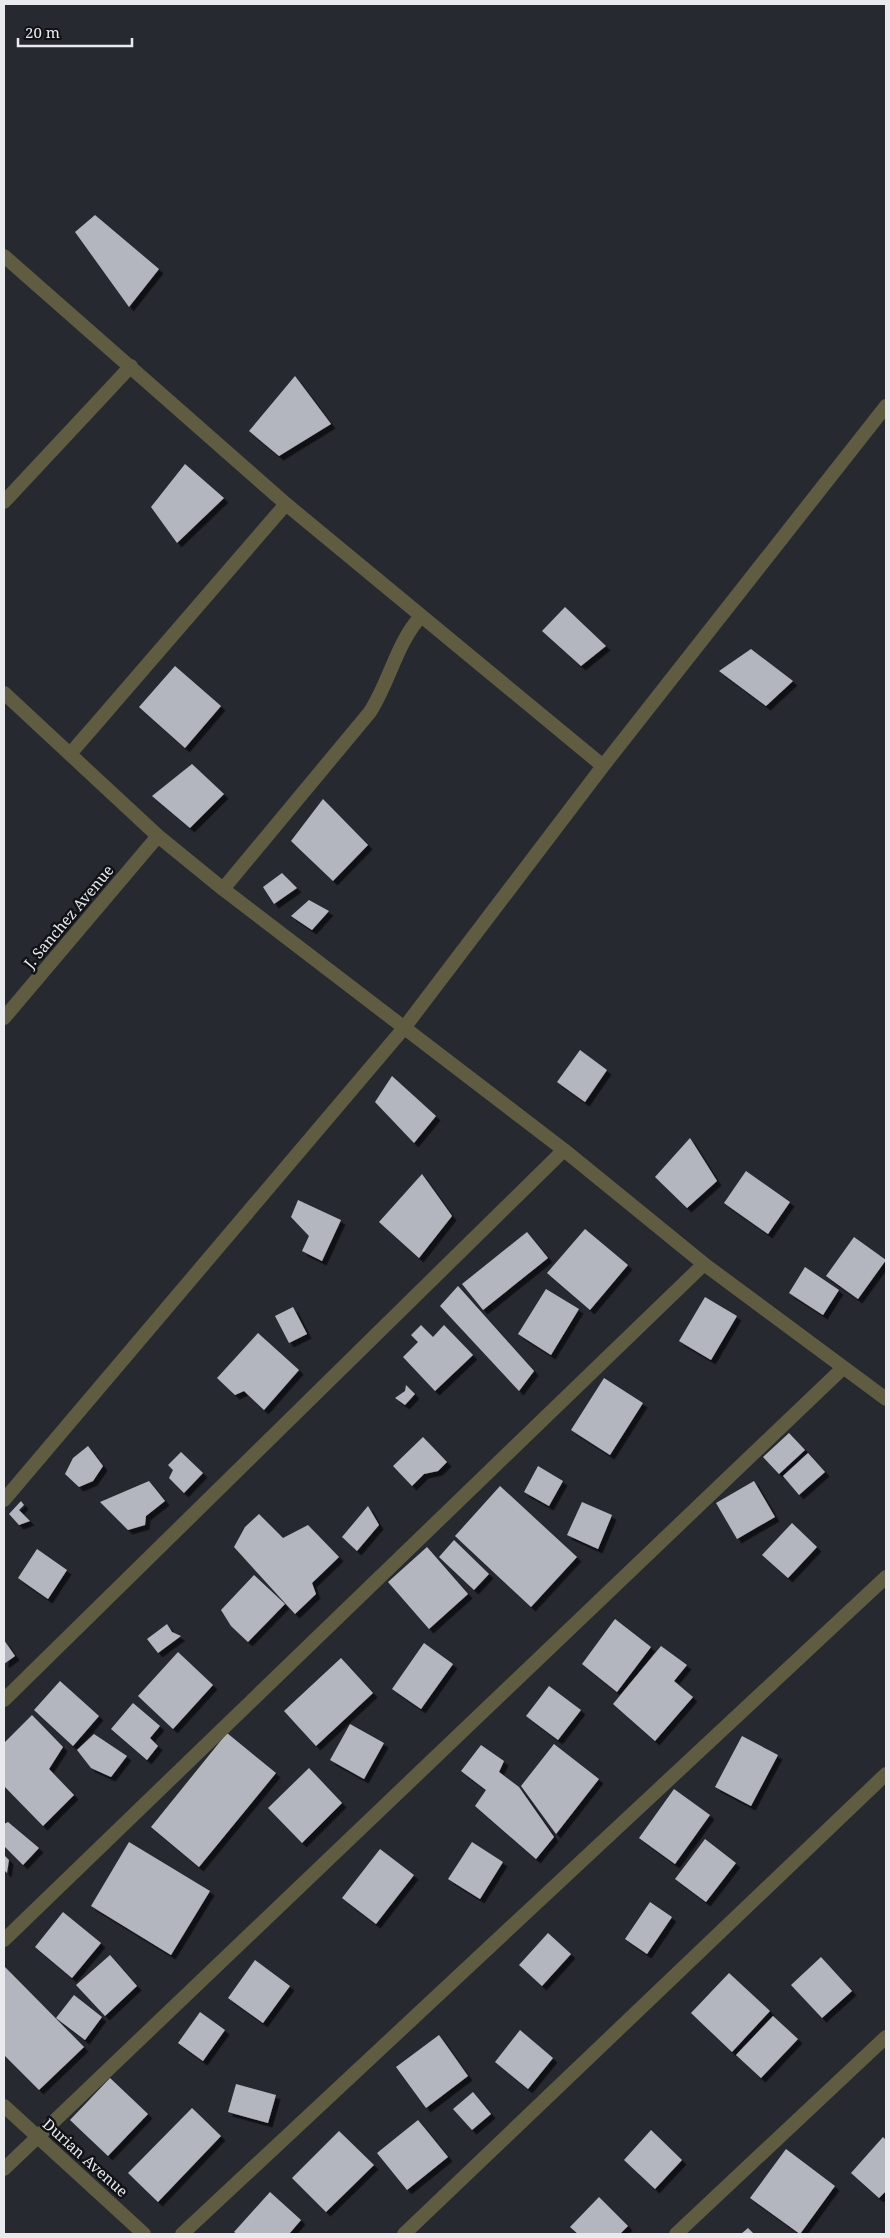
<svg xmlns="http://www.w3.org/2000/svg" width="890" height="2238" viewBox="0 0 890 2238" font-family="'Noto Serif',serif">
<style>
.building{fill:#b3b6bf;filter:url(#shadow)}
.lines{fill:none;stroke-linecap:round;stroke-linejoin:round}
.minor{stroke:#605c41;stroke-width:14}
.labels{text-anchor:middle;stroke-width:5;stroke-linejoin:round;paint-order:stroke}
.street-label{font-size:15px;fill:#e8eaee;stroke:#111215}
</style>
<defs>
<filter id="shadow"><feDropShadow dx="4.5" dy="4.5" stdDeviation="0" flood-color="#0009"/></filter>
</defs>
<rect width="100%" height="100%" fill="#262930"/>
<path class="building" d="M95,215l64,54 -30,38 -54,-75z
M295,376l36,48 -52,32 -30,-25z
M185,464l39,34 -47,45 -26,-36z
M565,607l41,39 -25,20 -39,-35z
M751,649l42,32 -27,25 -47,-35z
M175,666l46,40 -36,42 -46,-41z
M192,764l32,30 -34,34 -38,-32z
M323,799l45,46 -35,36 -42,-40z
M282,873l15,15 -23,16 -11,-17z
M309,900l20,11 -17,19 -21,-14z
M580,1050l27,20 -22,32 -28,-20z
M392,1076l44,40 -22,27 -39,-41z
M690,1138l27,43 -30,27 -32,-31z
M746,1171l44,31 -22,32 -44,-31z
M422,1174l30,42 -33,42 -40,-36z
M298,1200l43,20 -19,41 -20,-10 7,-15 -18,-19z
M585,1229l43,36 -38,45 -43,-37z
M527,1232l21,26 -65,52 -21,-26z
M854,1237l32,23 -28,39 -32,-23z
M805,1267l34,23 -16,25 -34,-22z
M458,1286l76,85 -15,20 -79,-85z
M546,1289l33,20 -28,46 -33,-21z
M705,1297l32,19 -26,44 -32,-19z
M293,1307l14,27 -18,9 -14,-27z
M421,1325l12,12 11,-12 29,30 -38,36 -32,-34 15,-15 -7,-7z
M258,1333l41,37 -35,40 -20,-19 -9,4 -18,-17z
M604,1378l39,25 -33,52 -39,-25z
M406,1385l9,9 -10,11 -10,-7 10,-7z
M789,1433l16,17 -26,24 -16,-17z
M423,1437l24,25 -9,9 -14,3 -12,12 -19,-20z
M88,1446l15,20 -10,15 -14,6 -14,-13 8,-16z
M181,1452l22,21 -19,20 -15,-15 4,-8 -5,-5z
M808,1453l17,19 -26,23 -16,-19z
M538,1466l25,15 -14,25 -25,-14z
M149,1481l16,20 -19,15 -1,9 -17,5 -28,-28z
M754,1481l21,36 -38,22 -21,-36z
M500,1486l77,71 -46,50 -76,-71z
M21,1501l3,4 -5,5 11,11 -11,4 -10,-11z
M582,1502l30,13 -14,34 -31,-14z
M368,1506l11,19 -22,26 -15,-14z
M259,1514l24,24 25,-13 31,32 -27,26 4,11 -21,20 -61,-67 11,-20z
M792,1523l25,24 -29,31 -26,-23z
M454,1540l35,34 -15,16 -35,-33z
M427,1547l41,47 -39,35 -41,-47z
M37,1549l30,21 -19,29 -30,-21z
M254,1575l31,29 -37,38 -17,-16 -10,-16z
M615,1619l36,28 -34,45 -35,-28z
M167,1624l5,8 9,4 -23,17 -11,-14z
M4,1640l11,16 -11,8z
M424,1643l29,21 -32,45 -29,-20z
M661,1646l26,19 -13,16 19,16 -38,44 -42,-37z
M178,1652l35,33 -40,44 -35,-33z
M341,1658l32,35 -57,53 -32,-35z
M60,1681l39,35 -26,30 -39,-36z
M549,1686l32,24 -23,30 -32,-24z
M133,1703l27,23 -10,12 8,8 -11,14 -36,-31z
M32,1715l31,32 -14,22 25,26 -31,31 -39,-40v-43z
M350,1724l34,19 -20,36 -34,-19z
M227,1733l49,40 -77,94 -48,-40z
M94,1734l33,22 -16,21 -20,-9 -14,-18z
M742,1736l36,19 -27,51 -36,-19z
M554,1744l45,35 -43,55 -35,-48z
M481,1745l23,16 -5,11 20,15 35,50 -18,22 -61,-53 11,-16 -25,-19z
M309,1768l33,35 -40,40 -34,-35z
M674,1789l36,26 -35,49 -36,-26z
M8,1822l31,26 -16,17 -19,-19v-22z
M705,1839l31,24 -30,39 -31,-23z
M129,1842l81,49 -39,64 -80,-49z
M472,1842l31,20 -23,37 -32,-20z
M380,1849l34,26 -38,49 -34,-26z
M4,1855l5,5 -2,13 -3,-3z
M650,1902l22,15 -25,37 -22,-15z
M63,1912l38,31 -29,35 -37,-31z
M548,1933l23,21 -29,32 -23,-21z
M110,1955l27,31 -32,30 -29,-31z
M821,1957l31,34 -30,27 -31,-33z
M255,1960l35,26 -27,37 -35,-25z
M5,1967l79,80 -45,43 -35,-35z
M729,1973l41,38 -38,41 -41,-39z
M74,1995l28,22 -17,23 -29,-22z
M200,2012l25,18 -22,31 -25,-18z
M773,2016l25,23 -37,39 -25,-23z
M520,2030l33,28 -25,31 -33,-27z
M439,2035l29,41 -42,32 -30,-41z
M110,2078l38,36 -40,42 -38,-36z
M236,2084l40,11 -8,28 -40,-11z
M473,2092l18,22 -19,16 -19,-21z
M192,2108l29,28 -63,66 -30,-29z
M418,2120l30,37 -41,33 -30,-37z
M651,2130l31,30 -27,29 -31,-29z
M339,2131l35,34 -48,47 -34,-34z
M883,2137l3,3v51l-7,7 -28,-25z
M786,2149l49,37 -35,48 -50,-36z
M270,2192l31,28 -12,14h-52l-3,-2z
M599,2197l29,29 -8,8h-42l-8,-7z
M748,2228l6,6h-13z"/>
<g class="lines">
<path class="minor" d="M4,256l282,248 317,262
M4,502l127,-136
M4,693l154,143 65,53 341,261 140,114 182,135
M70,754l216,-250
M223,889l147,-177c20,-31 26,-68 51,-96
M4,1018l154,-182
M4,1500l400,-472 199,-262 283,-360
M4,1700l560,-550
M4,1940l700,-676
M4,2106l140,128
M4,2169l839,-801
M182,2234l704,-657
M404,2234l482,-460
M676,2234l210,-197"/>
</g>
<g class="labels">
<g class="street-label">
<text transform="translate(69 917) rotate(-50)" y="5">J. Sanchez Avenue</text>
<text transform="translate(85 2158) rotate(42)" y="5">Durian Avenue</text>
</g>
</g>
<rect width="890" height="2238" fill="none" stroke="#e8eaee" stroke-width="10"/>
<path d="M18 38v8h114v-8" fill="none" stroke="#e8eaee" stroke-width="2.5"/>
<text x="25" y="38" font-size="15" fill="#e8eaee" stroke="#111215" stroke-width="4" paint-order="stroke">20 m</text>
</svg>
